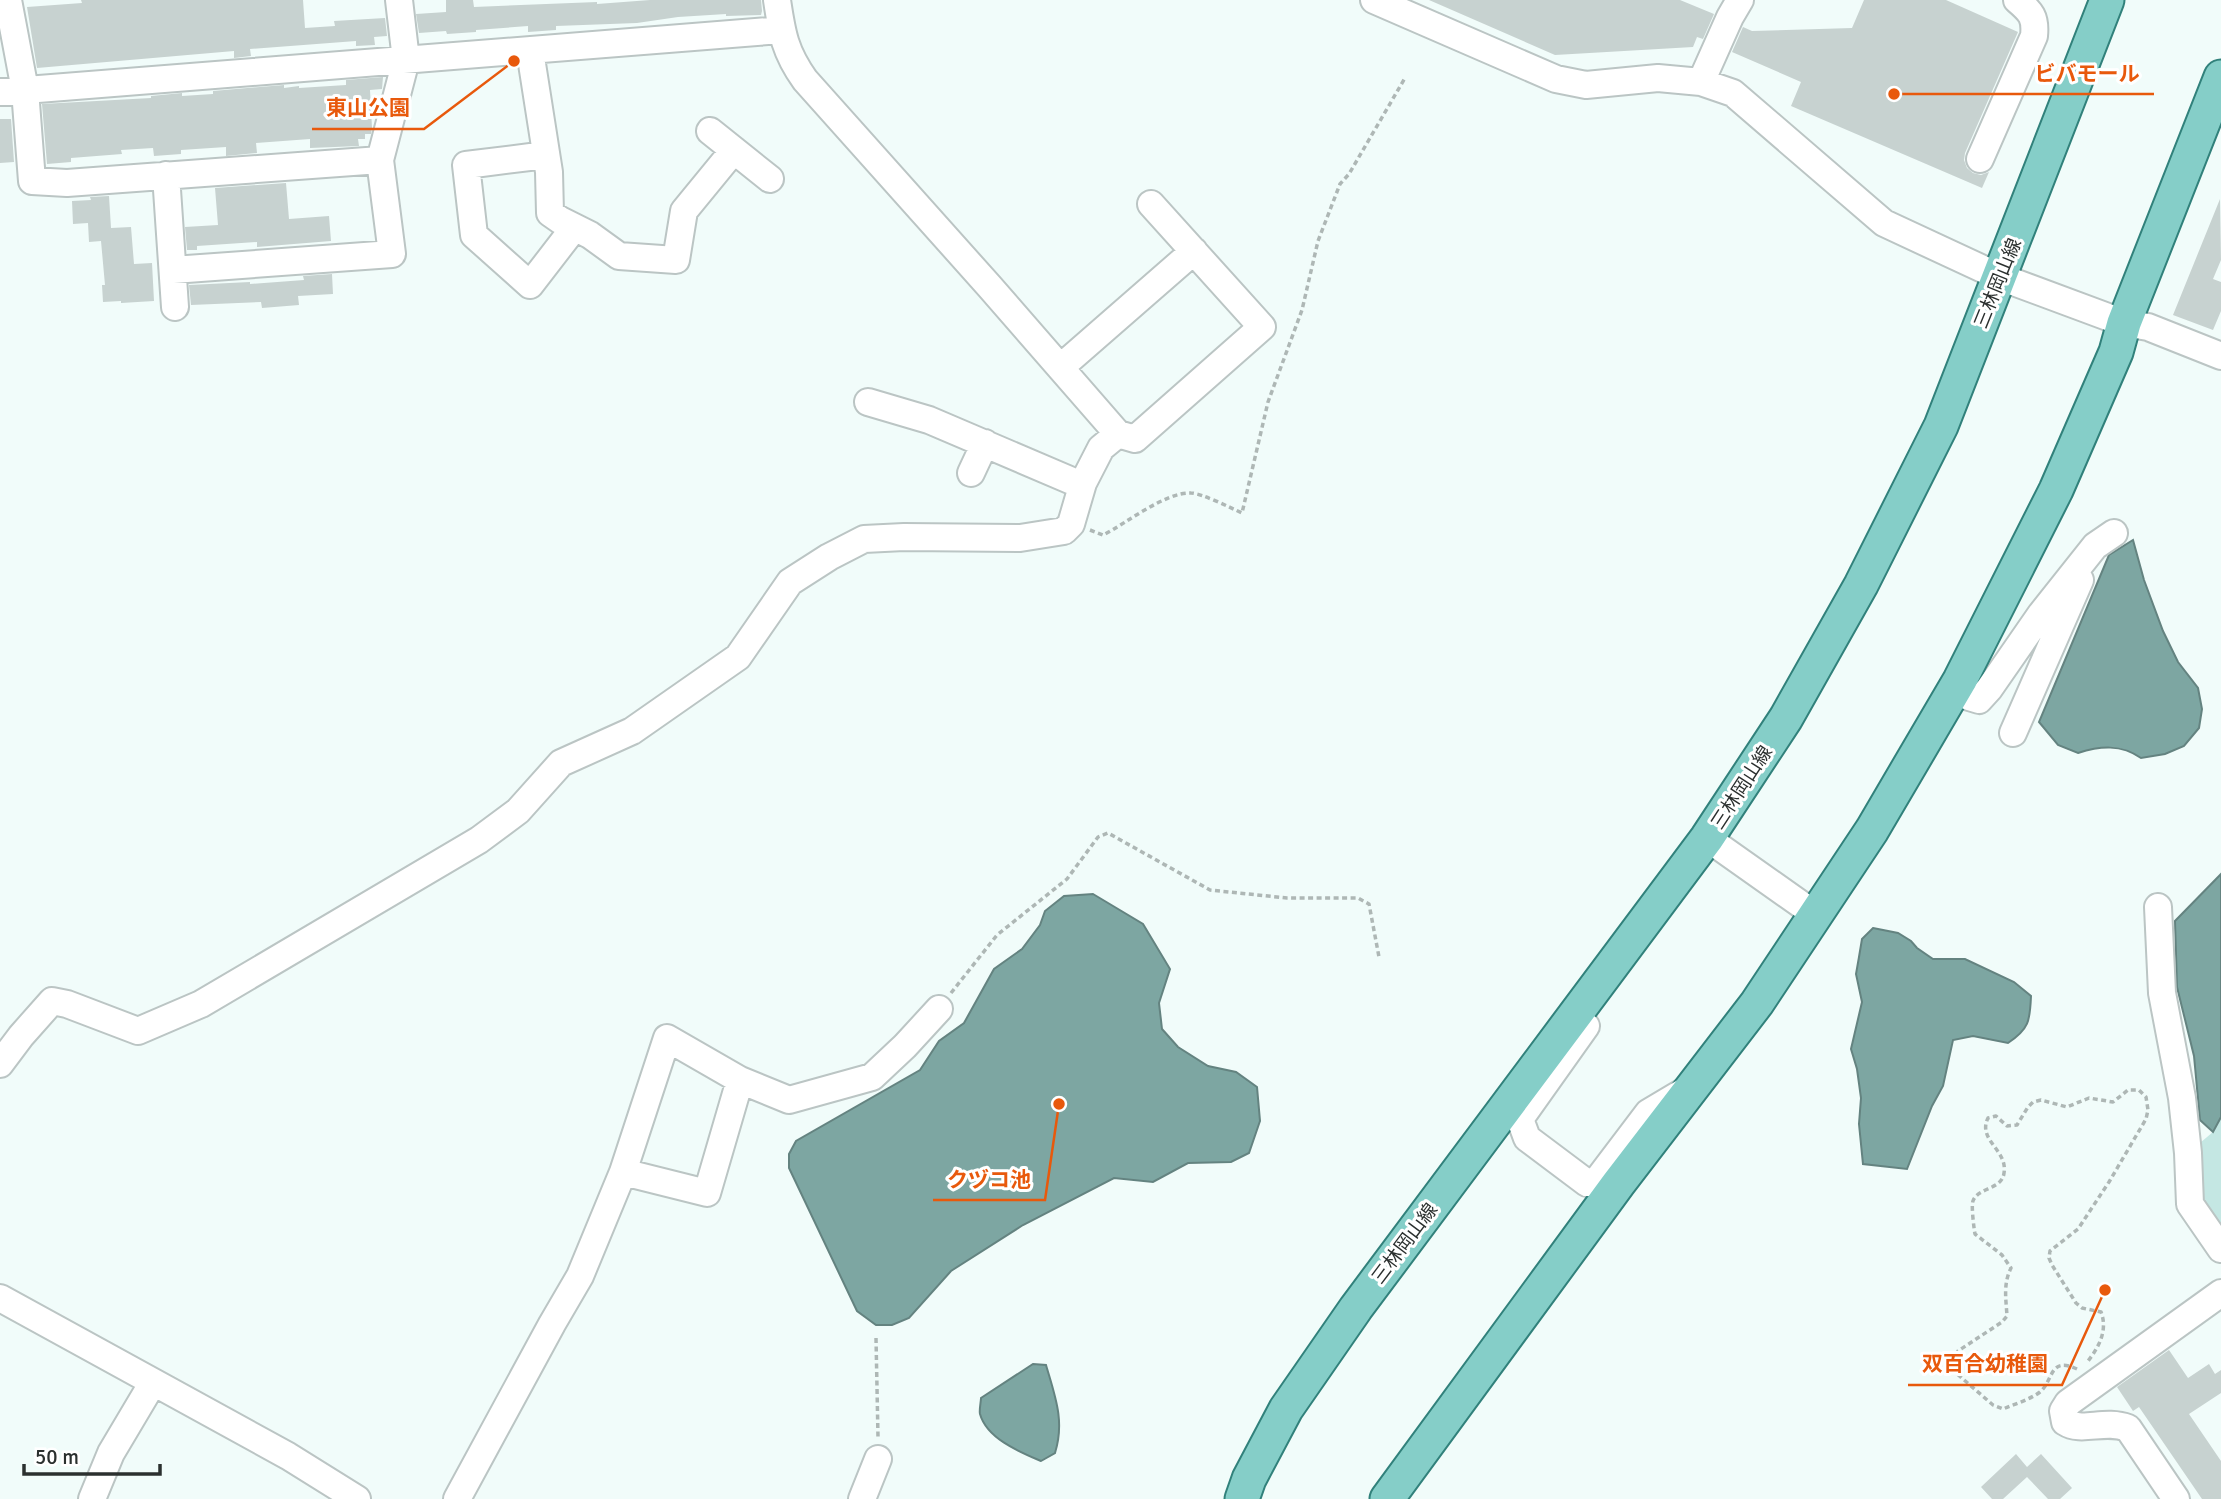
<svg xmlns="http://www.w3.org/2000/svg" width="2221" height="1499" viewBox="0 0 2221 1499" font-family="Signika,'Noto Sans JP',sans-serif">
<style>
.green{fill:#c4e7e3}
.water{fill:#7da6a2;stroke:#648380;stroke-width:2}
.building{fill:#c7d2d0}
.lines{fill:none;stroke-linecap:round;stroke-linejoin:round}
.minor-casing{stroke:#bbc5c4;stroke-width:30}
.major-casing{stroke:#31817b;stroke-width:37}
.path{stroke:#aeb7b5;stroke-width:3.5;stroke-dasharray:5 3.5;stroke-linecap:butt}
.minor{stroke:#fff;stroke-width:26}
.major{stroke:#85cec8;stroke-width:33}
.labels{text-anchor:middle;stroke-width:6;stroke-linejoin:round;paint-order:stroke}
.street-label{font-size:19px;fill:#2b302f;stroke:#fff}
.leader{fill:none;stroke:#e8590c;stroke-width:2.5}
.callout-dot{fill:#e8590c;stroke:#fff;stroke-width:2.5}
.callout-label{font-size:21px;text-anchor:middle;font-weight:bold;fill:#e8590c;stroke:#fff;stroke-width:6;stroke-linejoin:round;paint-order:stroke}
</style>
<rect width="100%" height="100%" fill="#f1fcfa"/>
<path class="green" d="M2221,1117v122l-22,-33 -5,-58 19,-16z"/>
<path class="water" d="M2133,540l11,40 19,51 15,31 20,26 4,21 -3,19 -15,18 -19,8 -24,4c-20,-14 -41,-12 -63,-5l-20,-8 -19,-23 70,-167z
M2221,874v243l-8,15 -13,-12 -6,-64 -17,-69 -2,-66z
M1093,894l50,30 27,45 -11,34 3,26 16,18 30,19 28,6 21,15 3,34 -11,32 -18,9 -43,1 -35,19 -39,-4 -91,47 -72,46 -42,47 -17,7h-16l-19,-14 -68,-143v-14l7,-13 124,-71 19,-29 25,-18 30,-54 28,-20 18,-24 5,-14 19,-15z
M1873,928l25,5 13,8 6,7 16,11h32l49,23 17,14c-1,25 -2,33 -23,47l-35,-7 -20,4 -10,46 -11,20 -25,63 -44,-5 -4,-40 2,-26 -4,-29 -6,-20 11,-47 -6,-28 3,-17 3,-18z
M1033,1364l13,1c9,31 19,56 9,88l-14,8c-21,-9 -54,-22 -61,-47 -1,-4 1,-12 1,-16z"/>
<path class="building" d="M81,0h222l2,28 30,-2 -1,-5 51,-3 2,18 -13,1 1,8 -19,1v-5l-106,8 1,7 -17,2v-7l-197,17 -10,-61 55,-4z
M446,0h27l1,7 123,-5v2l53,-4h111l1,11 -1,4 -35,1v-2l-48,3 -41,6 -81,3v4l-28,2v-6l-52,4v2l-29,2 -1,-3 -27,2 -3,-19 30,-2z
M1429,0h251l34,14 -11,25 -6,-2 -4,10 -138,8z
M1864,0h82l72,32 -53,121 -1,7 3,8 6,5 8,2 8,-3 -7,16 -191,-82 10,-24 -69,-30 11,-25 9,4 100,-3z
M383,77l-1,12 -12,1 2,38 -1,6h-6v5h-7l1,7 -49,2v-9l-54,4 1,10 -31,3v-9l-45,3v4l-27,2 -1,-8 -32,2 1,4 -51,4v4l-24,2 -5,-60 109,-6v-2l31,-3v3l31,-2v-3l71,-6v3l15,-2v2l47,-3v-5z
M0,119h11l3,43 -14,1z
M286,183l3,36 40,-3 2,25 -74,6v-5l-60,4v4h-10l-2,-23 33,-2 -3,-37z
M109,196l2,32 20,-1 3,37 18,-1 2,38 -33,2v-2l-18,1 -1,-17h3l-4,-44 -12,1 -1,-19 -15,1 -1,-23 19,-1 -1,-3z
M2220,199l1,61 -8,19 8,3v29l-8,19 -40,-15z
M332,274l1,20 -35,2 1,9 -37,3 -1,-6 -70,3 -2,-20 61,-3v2l54,-4 -1,-4z
M2169,1350l19,28 21,-14 6,10 6,-4v23l-32,21 32,47v38h-19l-63,-92 -6,4 -16,-24z
M2016,1454l11,13 14,-13 31,34 -12,11h-12l-21,-22 -24,22h-11l-11,-12z"/>
<g class="lines">
<defs>
<path id="minor" d="M8,0l17,90 7,91 35,2 313,-23 26,-100 -7,-60
M777,0c5,34 8,52 28,80l185,207 128,147 17,5 127,-112 -111,-123
M1374,0l182,79 30,6 72,-7 43,4 32,11 151,130 116,54 124,46 24,4 73,29
M530,51l19,121 1,41 10,7 30,15 29,21 57,4 8,-49 50,-61
M1701,82l29,-65 10,-17
M0,92l781,-62
M710,131l60,48
M546,155l-80,10 8,70 56,50 44,-57
M1980,159l54,-123c2,-19 -3,-24 -17,-36
M166,175l9,132
M173,270l219,-16 -12,-94
M1061,367l133,-116
M868,402l61,18 143,61 11,2
M971,473l14,-30
M1954,689l15,8 10,3 10,-11 52,-75 54,-68 19,-13
M2013,733l67,-153
M1707,838l109,77
M2158,907l4,86 20,105 6,55 2,51 31,45
M1586,1026l-66,93 7,19 60,45 11,-4 50,-66 37,-22
M0,1064l21,-28 31,-35 15,3 71,27 63,-27 278,-164 39,-29 43,-48 71,-32 106,-74 52,-75 39,-25 35,-18 40,-2 116,1 44,-7 7,-7 12,-41 18,-35 17,-14
M623,1172l84,21 33,-113
M0,1298l288,158 69,43
M92,1499l19,-46 41,-69
M457,1499l95,-175 28,-48 43,-104 44,-134 73,42 49,20 83,-23 33,-31 34,-37
M862,1499l16,-40
M2176,1499l-48,-71c-24,-9 -46,5 -63,-6l-2,-11 5,-8 153,-110"/>
<path id="major" d="M1242,1499l7,-20 37,-70 70,-101 351,-470 79,-120 75,-133 80,-159 166,-426
M1387,1499l231,-315 139,-181 115,-173 88,-150 96,-190 60,-138 8,-29 97,-246"/>
</defs>
<use href="#minor" class="minor-casing"/>
<use href="#major" class="major-casing"/>
<path class="path" d="M1090,530l13,5c24,-12 62,-43 88,-42 10,0 40,15 51,20l26,-111 34,-92 16,-69 22,-57 9,-10 56,-96
M951,993l46,-58 70,-56 31,-42 10,-4 102,57 77,8h71l11,6 10,53
M876,1338l2,99
M2077,1369c-28,-13 -23,11 -37,23 -11,8 -25,12 -37,17l-10,-4 -37,-32 -2,-12 4,-10 44,-29 5,-6c-1,-17 -4,-32 4,-48l-9,-13 -27,-21c-1,-5 -4,-29 -2,-33 5,-14 29,-11 31,-28 4,-23 -27,-33 -16,-55l8,-2 11,10 10,-1 11,-18 5,-5 8,-2 26,7 22,-9 24,4 15,-12h11l7,7 2,13 -2,9 -37,63 -31,47 -28,22 -1,7 3,7 24,38 6,5 19,4c7,18 -2,35 -13,49"/>
<use href="#minor" class="minor"/>
<use href="#major" class="major"/>
</g>
<g class="labels">
<g class="street-label">
<text transform="translate(1997 283) rotate(-68)" y="7">三林岡山線</text>
<text transform="translate(1741 787) rotate(-57)" y="7">三林岡山線</text>
<text transform="translate(1404 1243) rotate(-53)" y="7">三林岡山線</text>
</g>
</g>
<path class="leader" d="M1894 94L2021 94H2154M514 61L424 129H312M1059 1104L1045 1200H933M2105 1290L2062 1385H1908"/>
<g class="callout-dot">
<circle cx="1894" cy="94" r="7"/>
<circle cx="514" cy="61" r="7"/>
<circle cx="1059" cy="1104" r="7"/>
<circle cx="2105" cy="1290" r="7"/>
</g>
<g class="callout-label">
<text x="2087" y="81">ビバモール</text>
<text x="368" y="115">東山公園</text>
<text x="989" y="1187">クヅコ池</text>
<text x="1985" y="1371">双百合幼稚園</text>
</g>
<path d="M24 1464v10h136v-10" fill="none" stroke="#2b302f" stroke-width="3.5"/>
<text x="35" y="1464" font-size="21" fill="#2b302f" stroke="#ffffff" stroke-width="5" paint-order="stroke">50 m</text>
</svg>
